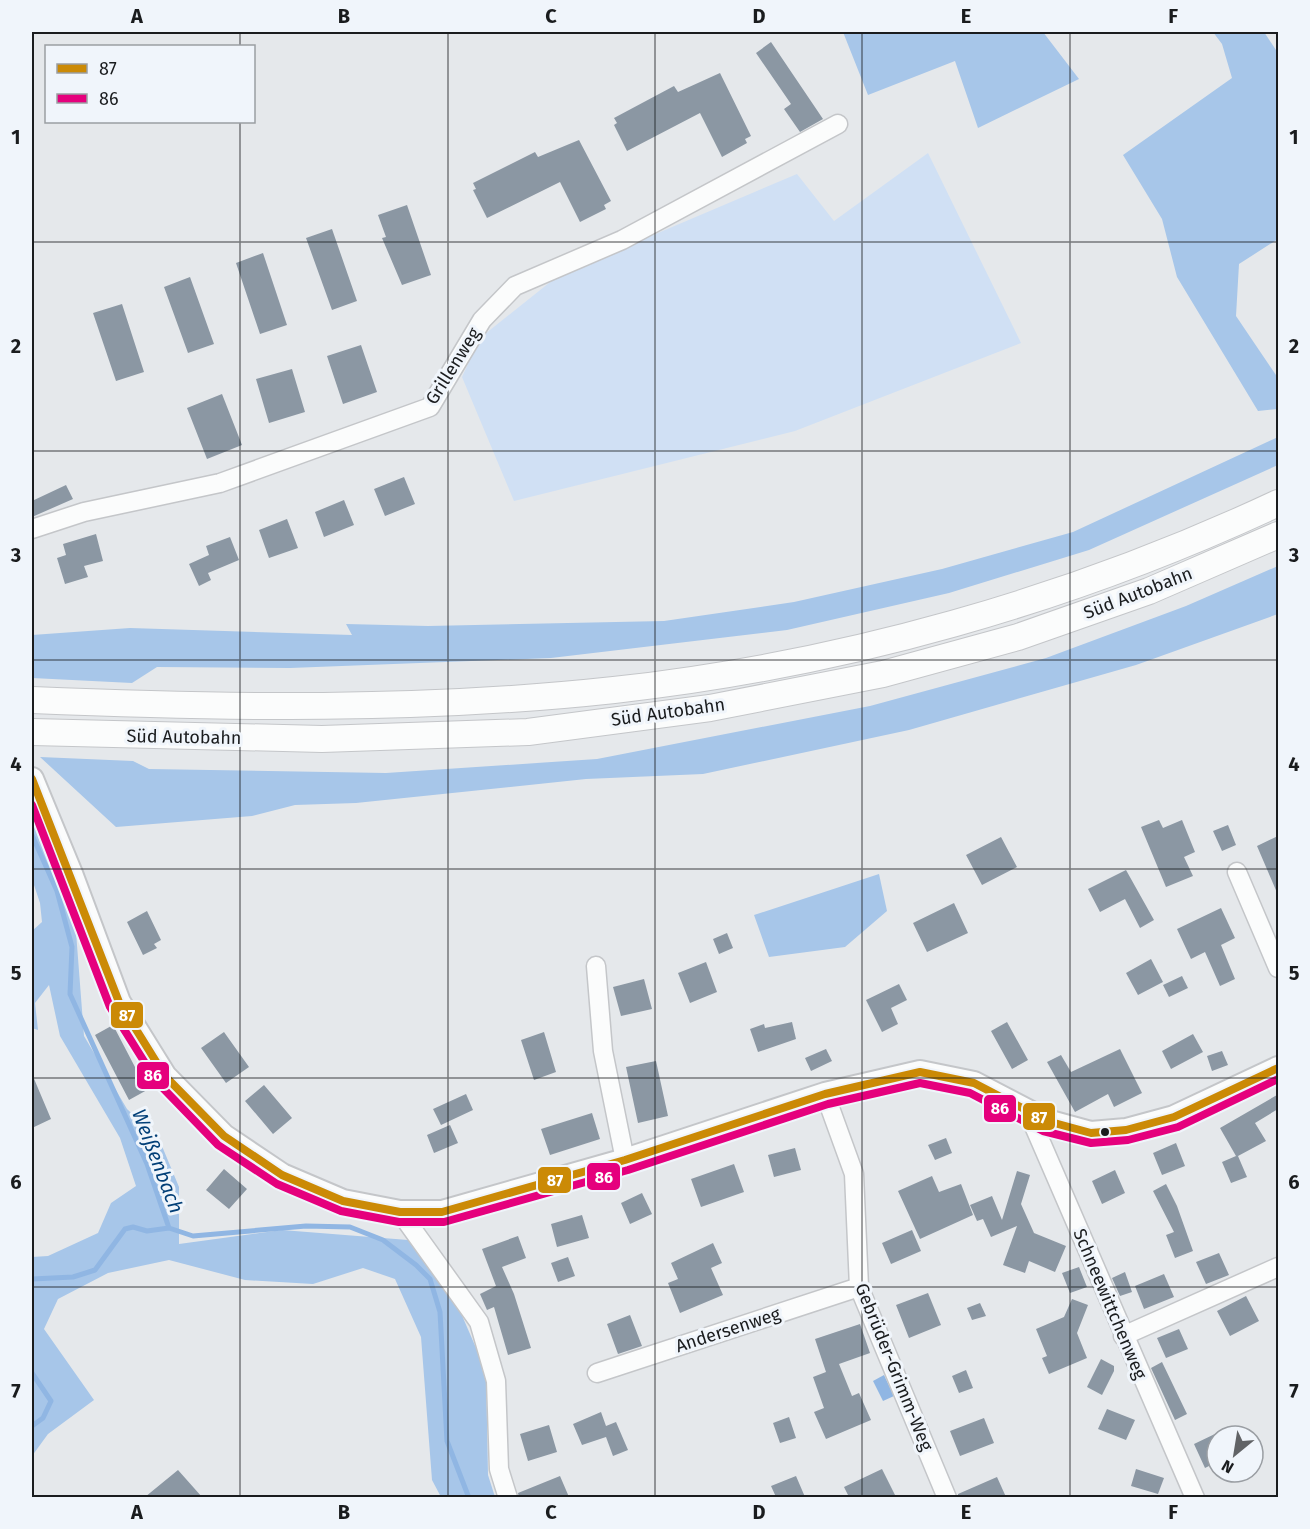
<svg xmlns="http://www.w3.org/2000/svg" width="1310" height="1529" viewBox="0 0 1310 1529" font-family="'Fira Sans',sans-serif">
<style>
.green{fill:#d0e0f4}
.forest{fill:#a7c6e9}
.water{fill:#90b6e3}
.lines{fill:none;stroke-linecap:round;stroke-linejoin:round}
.stream{stroke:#90b6e3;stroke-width:5}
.building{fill:#8b97a3}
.minor-casing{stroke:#c4c6c9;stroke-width:21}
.major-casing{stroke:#c4c6c9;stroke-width:26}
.highway-casing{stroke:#c4c6c9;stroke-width:28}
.minor{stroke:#fbfcfc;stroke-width:18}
.major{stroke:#fbfcfc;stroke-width:22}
.highway{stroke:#fbfcfc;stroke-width:26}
.bus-1-casing{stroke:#f0f5fb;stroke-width:12}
.bus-2-casing{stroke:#f0f5fb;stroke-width:12}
.bus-1{stroke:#cb8a06;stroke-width:8}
.bus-2{stroke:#e5007d;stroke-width:8}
.grid{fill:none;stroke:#1a1c1e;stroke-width:1.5;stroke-opacity:0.55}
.bus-dot{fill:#1a1c1e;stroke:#f0f5fb;stroke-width:2}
.labels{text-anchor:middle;stroke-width:6;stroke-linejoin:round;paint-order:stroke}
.street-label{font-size:18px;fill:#1a1c1e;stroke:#f0f5fb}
.water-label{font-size:20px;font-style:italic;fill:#023f77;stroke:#f0f5fb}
.line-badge{stroke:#f0f5fb;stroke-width:2}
.badge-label{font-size:16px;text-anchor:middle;font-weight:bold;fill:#fff}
.neatline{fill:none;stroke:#1a1c1e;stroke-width:2}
.grid-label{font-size:20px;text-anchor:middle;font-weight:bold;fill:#1a1c1e}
</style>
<rect width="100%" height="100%" fill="#e5e8eb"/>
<path class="green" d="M928,153l93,190 -226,88 -281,70 -52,-124 18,-39 79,-63 238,-101 37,47z"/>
<path class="forest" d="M843,32h200l36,47 -101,49 -23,-67 -87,34z
M1213,32h51l14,21v186l-39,25 -3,52 42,62v31l-20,2 -81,-134 -15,-58 -39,-64 109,-77 -10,-34z
M1278,437v28l-189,85 -140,43 -162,37 -236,28 -261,10 -133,-1 -25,16 -100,-5v-43l98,-7 222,7 -6,-11 82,2 236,-5 130,-19 148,-33 131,-37z
M1278,566v48l-142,51 -227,65 -206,44 -117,5 -230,24 -61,2 -43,11 -136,11 -76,-70 93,4 16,8 237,4 211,-14 273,-53 176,-48 140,-52z
M32,800l43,119 9,117 43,73 32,30 20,48v57l103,-14 126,10 43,50 35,81 2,104 7,22h-54l-9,-17 -11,-143 -26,-58 -32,-11 -50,16 -68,-4 -76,-20 -61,13 -50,26 -14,30 50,71 -46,34 -16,22v-199l16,-1 50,-23 13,-30 25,-17 -16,-48 -60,-102 -11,-51 -14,18 3,27 -6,-2v-97l10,-9 -2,-19 -8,-24z
M879,874l8,37 -42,36 -76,10 -15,-42z"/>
<path class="water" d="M884,1375l10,21 -11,5 -10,-20z"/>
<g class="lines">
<path class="stream" d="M32,835l25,56 15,56 -2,47 77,170 22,64 24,8 113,-10 44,1 33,13 33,25 14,14 10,33 7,129 22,57
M32,1279l41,-2 22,-7 30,-41 8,-2 14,4 22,-3
M32,1373l19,28 -8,17 -11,8"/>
</g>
<path class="building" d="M771,42l52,77 -23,13 -16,-23 7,-5 -35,-51z
M720,73l31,63 -6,3 2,4 -25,14 -22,-44 -73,38 -13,-26 3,-2 -3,-5 60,-32 4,6z
M579,140l32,61 -7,4 2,4 -26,13 -20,-40 -73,36 -14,-28 3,-1 -3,-6 62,-31 3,5z
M407,205l24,70 -29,10 -20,-47 4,-1 -8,-22z
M332,229l25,72 -25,9 -26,-72z
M263,253l24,72 -27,9 -24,-71z
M190,277l24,67 -26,9 -24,-66z
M122,304l22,68 -28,9 -23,-68z
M361,345l16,47 -34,12 -16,-48z
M292,369l13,43 -36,11 -13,-44z
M222,394l20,51 -35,14 -20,-51z
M404,477l11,27 -30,12 -11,-27z
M66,485l7,14 -41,18v-16z
M344,500l10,25 -30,12 -9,-25z
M287,519l11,29 -29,10 -10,-28z
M96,534l7,27 -19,5 4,11 -23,7 -8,-26 9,-3 -3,-11z
M230,537l9,23 -31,13 3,7 -12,6 -10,-22 20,-9 -3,-9z
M1159,820l4,8 19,-8 13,32 -11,5 9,19 -27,11 -25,-60z
M1228,825l8,20 -14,6 -9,-20z
M1278,836v59l-21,-49z
M1001,837l16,30 -35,18 -16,-30z
M1126,870l28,50 -14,8 -15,-29 -25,13 -12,-23z
M954,903l14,30 -41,19 -14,-29z
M1221,908l14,30 -14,7 14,34 -15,7 -15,-34 -14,7 -14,-30z
M147,911l14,29 -7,4 3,4 -14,7 -16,-33z
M727,933l6,15 -14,6 -6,-15z
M1151,959l12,23 -25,13 -12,-22z
M706,962l11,30 -27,11 -12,-30z
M1182,976l6,12 -19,9 -6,-12z
M644,979l8,30 -31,7 -8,-29z
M899,984l8,16 -16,8 7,16 -16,8 -16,-32z
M792,1022l4,17 -38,13 -8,-23 14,-5 1,4z
M1007,1022l21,38 -16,9 -21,-38z
M113,1025l34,65 -18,10 -34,-65z
M224,1032l25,35 -23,16 -25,-35z
M544,1032l12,40 -22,8 -13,-40z
M1193,1034l10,18 -32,17 -9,-18z
M826,1049l6,12 -21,10 -6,-13z
M1120,1049l22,44 -28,14 -6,-13 -33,18 -28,-50 14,-7 10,17z
M1222,1051l6,14 -16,6 -5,-15z
M656,1061l12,55 -30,7 -12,-56z
M32,1074l19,45 -19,9z
M264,1085l28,33 -19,16 -28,-33z
M466,1094l7,16 -32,15 -8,-16z
M1277,1095l1,14 -23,14 11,18 -28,15 9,21 -16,6 -9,-21 14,-6 -16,-28z
M592,1113l8,26 -50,16 -9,-26z
M450,1125l8,18 -24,10 -7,-18z
M946,1138l6,15 -17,7 -7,-15z
M1176,1143l9,23 -23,9 -9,-22z
M795,1148l6,22 -27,7 -6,-22z
M734,1164l10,28 -43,15 -10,-28z
M224,1169l23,20 -18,20 -23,-19z
M1115,1170l10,23 -23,11 -10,-23z
M1017,1171l13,4 -9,29 13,29 32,13 -11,26 -26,-11 -4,12 -22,-8 14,-39 -26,11 -8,-18 -6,2 -7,-16 22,-9 10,24z
M932,1176l7,16 22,-8 12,31 -53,24 -22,-48z
M1166,1184l11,22 16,45 -18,7 -9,-23 8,-3 -21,-41z
M642,1193l10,21 -22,10 -9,-21z
M582,1215l7,23 -32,9 -6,-23z
M912,1230l9,21 -30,13 -9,-21z
M518,1236l8,22 -24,9 12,27 17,54 -23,7 -14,-48 -7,3 -7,-16 16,-8 -14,-37z
M713,1243l9,20 -11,5 12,27 -43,18 -12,-30 10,-4 -7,-16z
M1219,1253l10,22 -23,9 -10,-22z
M568,1257l7,19 -17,6 -7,-19z
M1079,1267l8,20 -17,6 -8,-20z
M1125,1272l7,20 -12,4 -8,-18z
M1164,1274l10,23 -30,12 -9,-23z
M928,1293l13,32 -32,13 -13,-33z
M1246,1296l13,25 -29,15 -13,-25z
M1072,1299l16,6 -11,28 10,25 -38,16 -7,-16 5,-2 -11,-27 28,-12z
M980,1303l6,13 -14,4 -5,-12z
M630,1315l12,31 -24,8 -11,-30z
M860,1324l10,29 -31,11 13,32 7,-3 12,27 -45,19 -12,-27 10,-4 -11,-31 13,-5 -11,-33z
M1179,1329l9,20 -22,9 -9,-20z
M1101,1359l13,7v5l-12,24 -15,-8z
M1162,1362l25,52 -12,6 -24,-52z
M966,1370l7,18 -14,5 -7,-17z
M1107,1409l28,11 -9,20 -28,-11z
M601,1412l5,14 10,-4 12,28 -15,6 -7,-19 -24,8 -9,-21z
M789,1417l7,21 -16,5 -7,-20z
M984,1418l10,25 -34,13 -10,-25z
M549,1425l8,27 -29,9 -8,-27z
M1217,1433v29l-12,6 -11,-24z
M882,1469l14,28h-47l-5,-10z
M1136,1469l28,9 -6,16 -27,-8z
M178,1470l24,27h-57z
M560,1476l9,21h-50l-1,-4z
M796,1476l9,21h-29l-5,-11z
M997,1477l9,20h-48v-3z"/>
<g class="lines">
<defs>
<path id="minor" d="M32,529l52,-17 136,-29 210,-76 52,-87 33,-34 107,-46 216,-116
M1237,872l41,96
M596,966l7,85 22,109
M825,1094l29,80 5,113 88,211
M1027,1110l168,388
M400,1212l79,110 17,59 3,88 9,29
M1123,1336l155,-69
M597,1373l262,-86"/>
<path id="major" d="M32,779l40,97 47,126 46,74 59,60 58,39 61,26 57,11h42l183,-52 200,-66 95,-22 54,11 73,38 44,12 35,-3 48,-13 104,-49"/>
<path id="highway" d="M32,700c194,8 389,11 582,-10 228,-25 457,-90 664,-187
M32,732l290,7 206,-7 182,-24 173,-34 135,-37 131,-46 129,-56"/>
</defs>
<use href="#minor" class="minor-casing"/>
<use href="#major" class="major-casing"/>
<use href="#highway" class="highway-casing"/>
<use href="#minor" class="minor"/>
<use href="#major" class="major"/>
<use href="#highway" class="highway"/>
<defs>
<path id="bus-1" d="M32,779l87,223 46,74 59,60 58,39 61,26 57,11h42l183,-52 200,-66 95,-22 54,11 73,38 44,12 35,-3 48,-13 104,-49"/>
<path id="bus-2" d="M32,805l78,202 47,75 61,63 59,39 64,27 58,11h45l184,-52 200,-66 92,-21 50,10 73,38 48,12 37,-3 50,-13 100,-48"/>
</defs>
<use href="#bus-1" class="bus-1-casing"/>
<use href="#bus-2" class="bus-2-casing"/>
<use href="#bus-1" class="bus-1"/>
<use href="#bus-2" class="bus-2"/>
</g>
<path class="grid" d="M240,32v14M448,32v1466M655,32v1466M862,32v1466M1070,32v1466M240,122v1376M32,242h1246M32,451h1246M32,660h1246M32,869h1246M32,1078h1246M32,1287h1246"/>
<circle class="bus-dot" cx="1105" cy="1132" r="5"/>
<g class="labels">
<g class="street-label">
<text transform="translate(453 366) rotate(-58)" y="6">Grillenweg</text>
<text transform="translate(1138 593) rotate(-21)" y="6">Süd Autobahn</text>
<text transform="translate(668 712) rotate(-8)" y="6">Süd Autobahn</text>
<text transform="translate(184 737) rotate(1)" y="6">Süd Autobahn</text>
<text transform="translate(1110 1304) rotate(67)" y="6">Schneewittchenweg</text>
<text transform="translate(728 1330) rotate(-18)" y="6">Andersenweg</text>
<text transform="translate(894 1367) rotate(68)" y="6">Gebrüder-Grimm-Weg</text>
</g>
<g class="water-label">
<text transform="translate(158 1161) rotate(69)" y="7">Weißenbach</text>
</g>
</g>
<g class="line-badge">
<rect x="110" y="1001" width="34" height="28" rx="6" fill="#cb8a06"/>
<rect x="136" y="1061" width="34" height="29" rx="6" fill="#e5007d"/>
<rect x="983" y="1094" width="34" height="29" rx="6" fill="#e5007d"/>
<rect x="1022" y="1102" width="34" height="29" rx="6" fill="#cb8a06"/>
<rect x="586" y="1162" width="35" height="29" rx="6" fill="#e5007d"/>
<rect x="537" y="1166" width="35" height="28" rx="6" fill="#cb8a06"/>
</g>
<g class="badge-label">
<text x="127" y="1021">87</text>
<text x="153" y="1081">86</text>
<text x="1000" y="1114">86</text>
<text x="1039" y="1123">87</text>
<text x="604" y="1183">86</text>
<text x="555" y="1186">87</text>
</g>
<rect width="1310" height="1529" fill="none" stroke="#f0f5fb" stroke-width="66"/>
<rect x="45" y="45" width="210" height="78" fill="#f0f5fb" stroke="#9a9ea3" stroke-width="1.5"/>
<rect x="57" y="64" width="30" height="9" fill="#cb8a06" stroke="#9a9ea3" stroke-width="1.5"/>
<text x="99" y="75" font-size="18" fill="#1a1c1e">87</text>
<rect x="57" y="94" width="30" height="9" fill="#e5007d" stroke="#9a9ea3" stroke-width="1.5"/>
<text x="99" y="105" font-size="18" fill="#1a1c1e">86</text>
<g transform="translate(1235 1454) rotate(210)"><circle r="28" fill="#f0f5fb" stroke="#9a9ea3" stroke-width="1.5"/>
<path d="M0-4.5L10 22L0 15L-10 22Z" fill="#616366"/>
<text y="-9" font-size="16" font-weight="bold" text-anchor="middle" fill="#1a1c1e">N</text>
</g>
<rect x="33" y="33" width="1244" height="1463" class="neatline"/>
<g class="grid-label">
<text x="137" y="23">A</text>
<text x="344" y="23">B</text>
<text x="551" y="23">C</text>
<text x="759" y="23">D</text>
<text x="966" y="23">E</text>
<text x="1173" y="23">F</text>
<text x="16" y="144">1</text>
<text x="1294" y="144">1</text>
<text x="16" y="353">2</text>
<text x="1294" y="353">2</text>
<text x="16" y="562">3</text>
<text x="1294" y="562">3</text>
<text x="16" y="771">4</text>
<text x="1294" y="771">4</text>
<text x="16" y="980">5</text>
<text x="1294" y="980">5</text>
<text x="16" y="1189">6</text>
<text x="1294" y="1189">6</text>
<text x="16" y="1398">7</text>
<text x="1294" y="1398">7</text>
<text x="137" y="1519">A</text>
<text x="344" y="1519">B</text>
<text x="551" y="1519">C</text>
<text x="759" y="1519">D</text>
<text x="966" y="1519">E</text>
<text x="1173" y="1519">F</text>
</g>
</svg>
